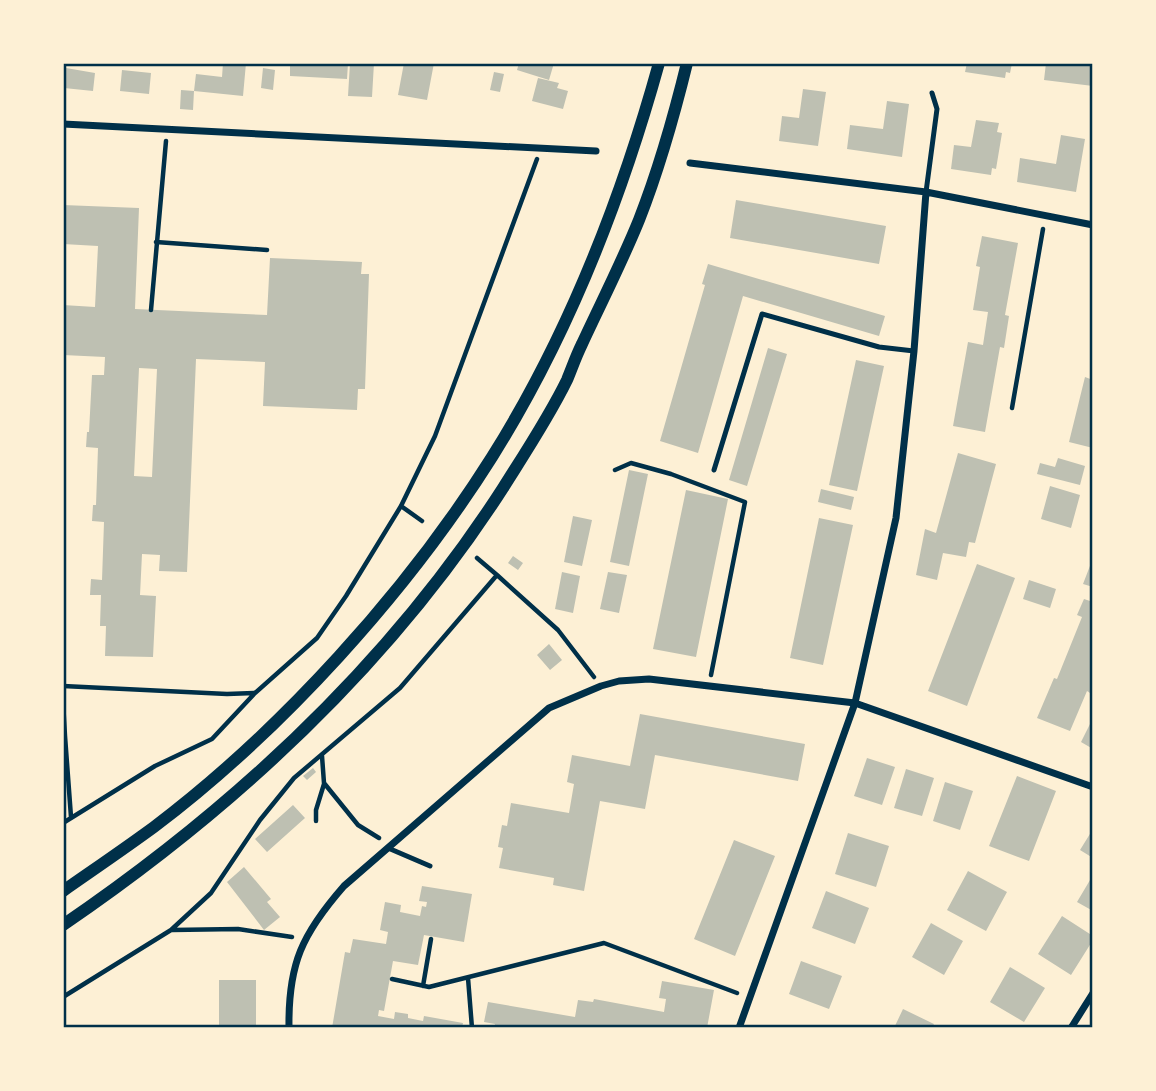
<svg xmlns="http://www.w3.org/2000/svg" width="1156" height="1091" viewBox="0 0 1156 1091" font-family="Mulish,sans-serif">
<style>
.building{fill:#bec0b2;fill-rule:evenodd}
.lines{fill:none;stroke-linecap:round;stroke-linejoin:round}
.path{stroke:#003049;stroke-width:4.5}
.service{stroke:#003049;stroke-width:5}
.minor{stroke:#003049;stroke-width:7}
.tertiary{stroke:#003049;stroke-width:12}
.neatline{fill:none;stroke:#003049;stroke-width:2.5}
</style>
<rect width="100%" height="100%" fill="#fdf0d5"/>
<path class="building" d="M223,63h23l-3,33 -49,-5 2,-17 26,3z
M290,63h58l-1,16 -57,-3z
M350,63h24l-2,34 -24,-1z
M404,63h30l-7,37 -29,-5z
M519,63h35l-5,17 -32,-10z
M967,63h45l-2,10 -4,-1 -1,6 -40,-6z
M1046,63h47v23l-49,-6z
M66,68l29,5 -2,18 -29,-3z
M263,68l12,2 -2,20 -12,-2z
M122,70l29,3 -2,21 -29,-3z
M494,72l10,2 -4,18 -10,-2z
M538,78l21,5 -2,5 11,3 -5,18 -31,-8z
M803,89l23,3 -8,54 -39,-5 3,-25 17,2z
M181,90l13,1 -1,19 -13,-1z
M887,101l22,3 -7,53 -55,-8 3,-24 33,4z
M976,120l23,3 -2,9 5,1 -6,36 -4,-1 -1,7 -40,-6 3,-24 17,2z
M1061,135l24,4 -9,53 -59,-10 3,-24 36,6z
M736,200l150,26 -7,38 -149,-26z
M63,205l76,3 -4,101 132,6 3,-57 92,4 -1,12h8l-4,115h-7l-1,21 -94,-4 2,-44 -69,-3 -9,213 -28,-1 1,-16 -18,-1 -2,41 16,1 -3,61 -48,-1 1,-30h-6l1,-31h-11l1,-16 11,1 2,-58 -12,-1 1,-16h3l2,-57 -12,-1 1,-15h2l3,-57h12l1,-18 -42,-2v-50l32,2 3,-61 -35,-2zM139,368l18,1 -5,108 -18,-1z
M982,236l36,7 -13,72 4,1 -5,32 -4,-1 -15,85 -32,-6 15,-84 15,3 5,-33 -15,-2 7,-43 -4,-1z
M708,264l177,52 -6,20 -136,-40 -45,157 -38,-12 45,-156 -3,-1z
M768,348l19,6 -40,132 -18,-6z
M856,360l28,6 -27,125 -28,-6z
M1085,377l8,3v68l-24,-6z
M958,453l38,11 -21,79 -6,-1 -3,15 -23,-4 -6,27 -21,-5 9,-46 11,4z
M1058,458l27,8 -5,19 -43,-11 3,-11 15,4z
M629,470l19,4 -19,92 -19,-4z
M1050,486l30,9 -9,33 -30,-9z
M821,489l33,8 -3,13 -33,-8z
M686,490l42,9 -32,158 -43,-8z
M573,516l19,4 -10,46 -18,-4z
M819,518l34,7 -30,140 -33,-7z
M513,556l10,7 -5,7 -10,-7z
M1093,558v29l-10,-3z
M977,564l38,14 -48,128 -39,-15z
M562,572l18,4 -7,37 -18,-4z
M608,572l19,3 -8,38 -19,-4z
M1029,580l27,9 -6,19 -27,-9z
M1084,599l9,3v84l-3,7 -3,-2 -17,40 -33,-13 17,-40 3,1 25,-62 -5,-2z
M549,644l13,16 -12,10 -13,-15z
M640,714l165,30 -7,37 -143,-26 -10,54 -45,-8 -16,90 -31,-6 1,-7 -55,-10 4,-20 -5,-1 4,-22 5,1 4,-23 58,10 5,-29 -7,-2 5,-27 58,11z
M1090,724l3,2v23l-12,-7z
M867,758l28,9 -13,38 -28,-9z
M313,768l3,4 -9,8 -4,-4z
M906,769l28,9 -12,38 -28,-8z
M1017,776l39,15 -27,70 -40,-15z
M945,782l28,9 -13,39 -27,-9z
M293,805l12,13 -38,34 -12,-13z
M1093,829v29l-13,-8z
M848,833l41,13 -13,41 -41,-13z
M734,840l41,16 -40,100 -41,-17z
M244,867l27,32 -4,3 13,15 -16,13 -37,-48z
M968,871l39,21 -21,39 -39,-21z
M1093,875v36l-16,-9z
M422,886l50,8 -8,48 -40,-7 -6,30 -25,-4 -9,50 -5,-1 -1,6 16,3 1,-7 13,2v4l15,3 1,-5 39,7 -1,5h-130l13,-76 5,1 3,-14 33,5 2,-12 -8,-2 5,-28 16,3 -1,7 20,4 2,-10 4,1 1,-5 -8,-1z
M826,891l43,17 -14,36 -43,-16z
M1062,916l31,20v4l-22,35 -33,-21z
M931,923l32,18 -19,34 -32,-18z
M801,961l41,15 -13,33 -40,-15z
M1010,967l35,21 -21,34 -34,-20z
M219,980h37v48h-37z
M662,981l52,9 -7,38h-213l1,-4 -11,-2 4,-20 87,15 3,-17 15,2 1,-3 70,13 2,-13 -7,-1z
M903,1009l31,15 -2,4h-38z"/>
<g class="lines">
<path class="path" d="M156,242l111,8
M151,310l15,-169
M1012,408l31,-179
M615,470l16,-7 40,11 74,28 -34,173
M401,506l21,15
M477,558l20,17
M63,686l164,8 27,-1
M63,701l2,35h-2
M65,736l6,81
M322,756l2,27 34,42 21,13
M316,821v-11l8,-26
M63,823l92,-57 57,-27 43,-46 62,-55 29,-42 55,-90 34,-70 102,-277
M172,930l66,-1 54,8
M468,978l4,50
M392,979l37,8 175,-44 133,50
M423,986l8,-47
M63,997l108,-67 40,-37 49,-73 34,-42 106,-90 97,-113 61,55 36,47"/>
<path class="service" d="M926,192l11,-83 -5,-16
M714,470l48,-156 117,33 35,4
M388,848l42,18"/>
<path class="minor" d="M63,124l533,27
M690,163l236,29 167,33
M289,1028c-1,-64 13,-94 55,-142l205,-178 52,-22 18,-5 30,-2 206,24 238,84
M739,1028l116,-325 41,-185 18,-167 12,-159
M1071,1028l22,-35"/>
<path class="tertiary" d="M63,891c30,-21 61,-42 91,-64 127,-96 253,-235 338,-370 76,-121 129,-257 167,-394
M63,925c173,-118 326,-260 440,-437 22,-35 46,-71 64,-108 5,-12 9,-24 15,-36 19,-41 40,-82 57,-124 20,-51 35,-104 48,-157"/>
</g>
<rect width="1156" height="1091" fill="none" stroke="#fdf0d5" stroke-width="130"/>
<rect x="65" y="65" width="1026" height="961" class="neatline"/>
</svg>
